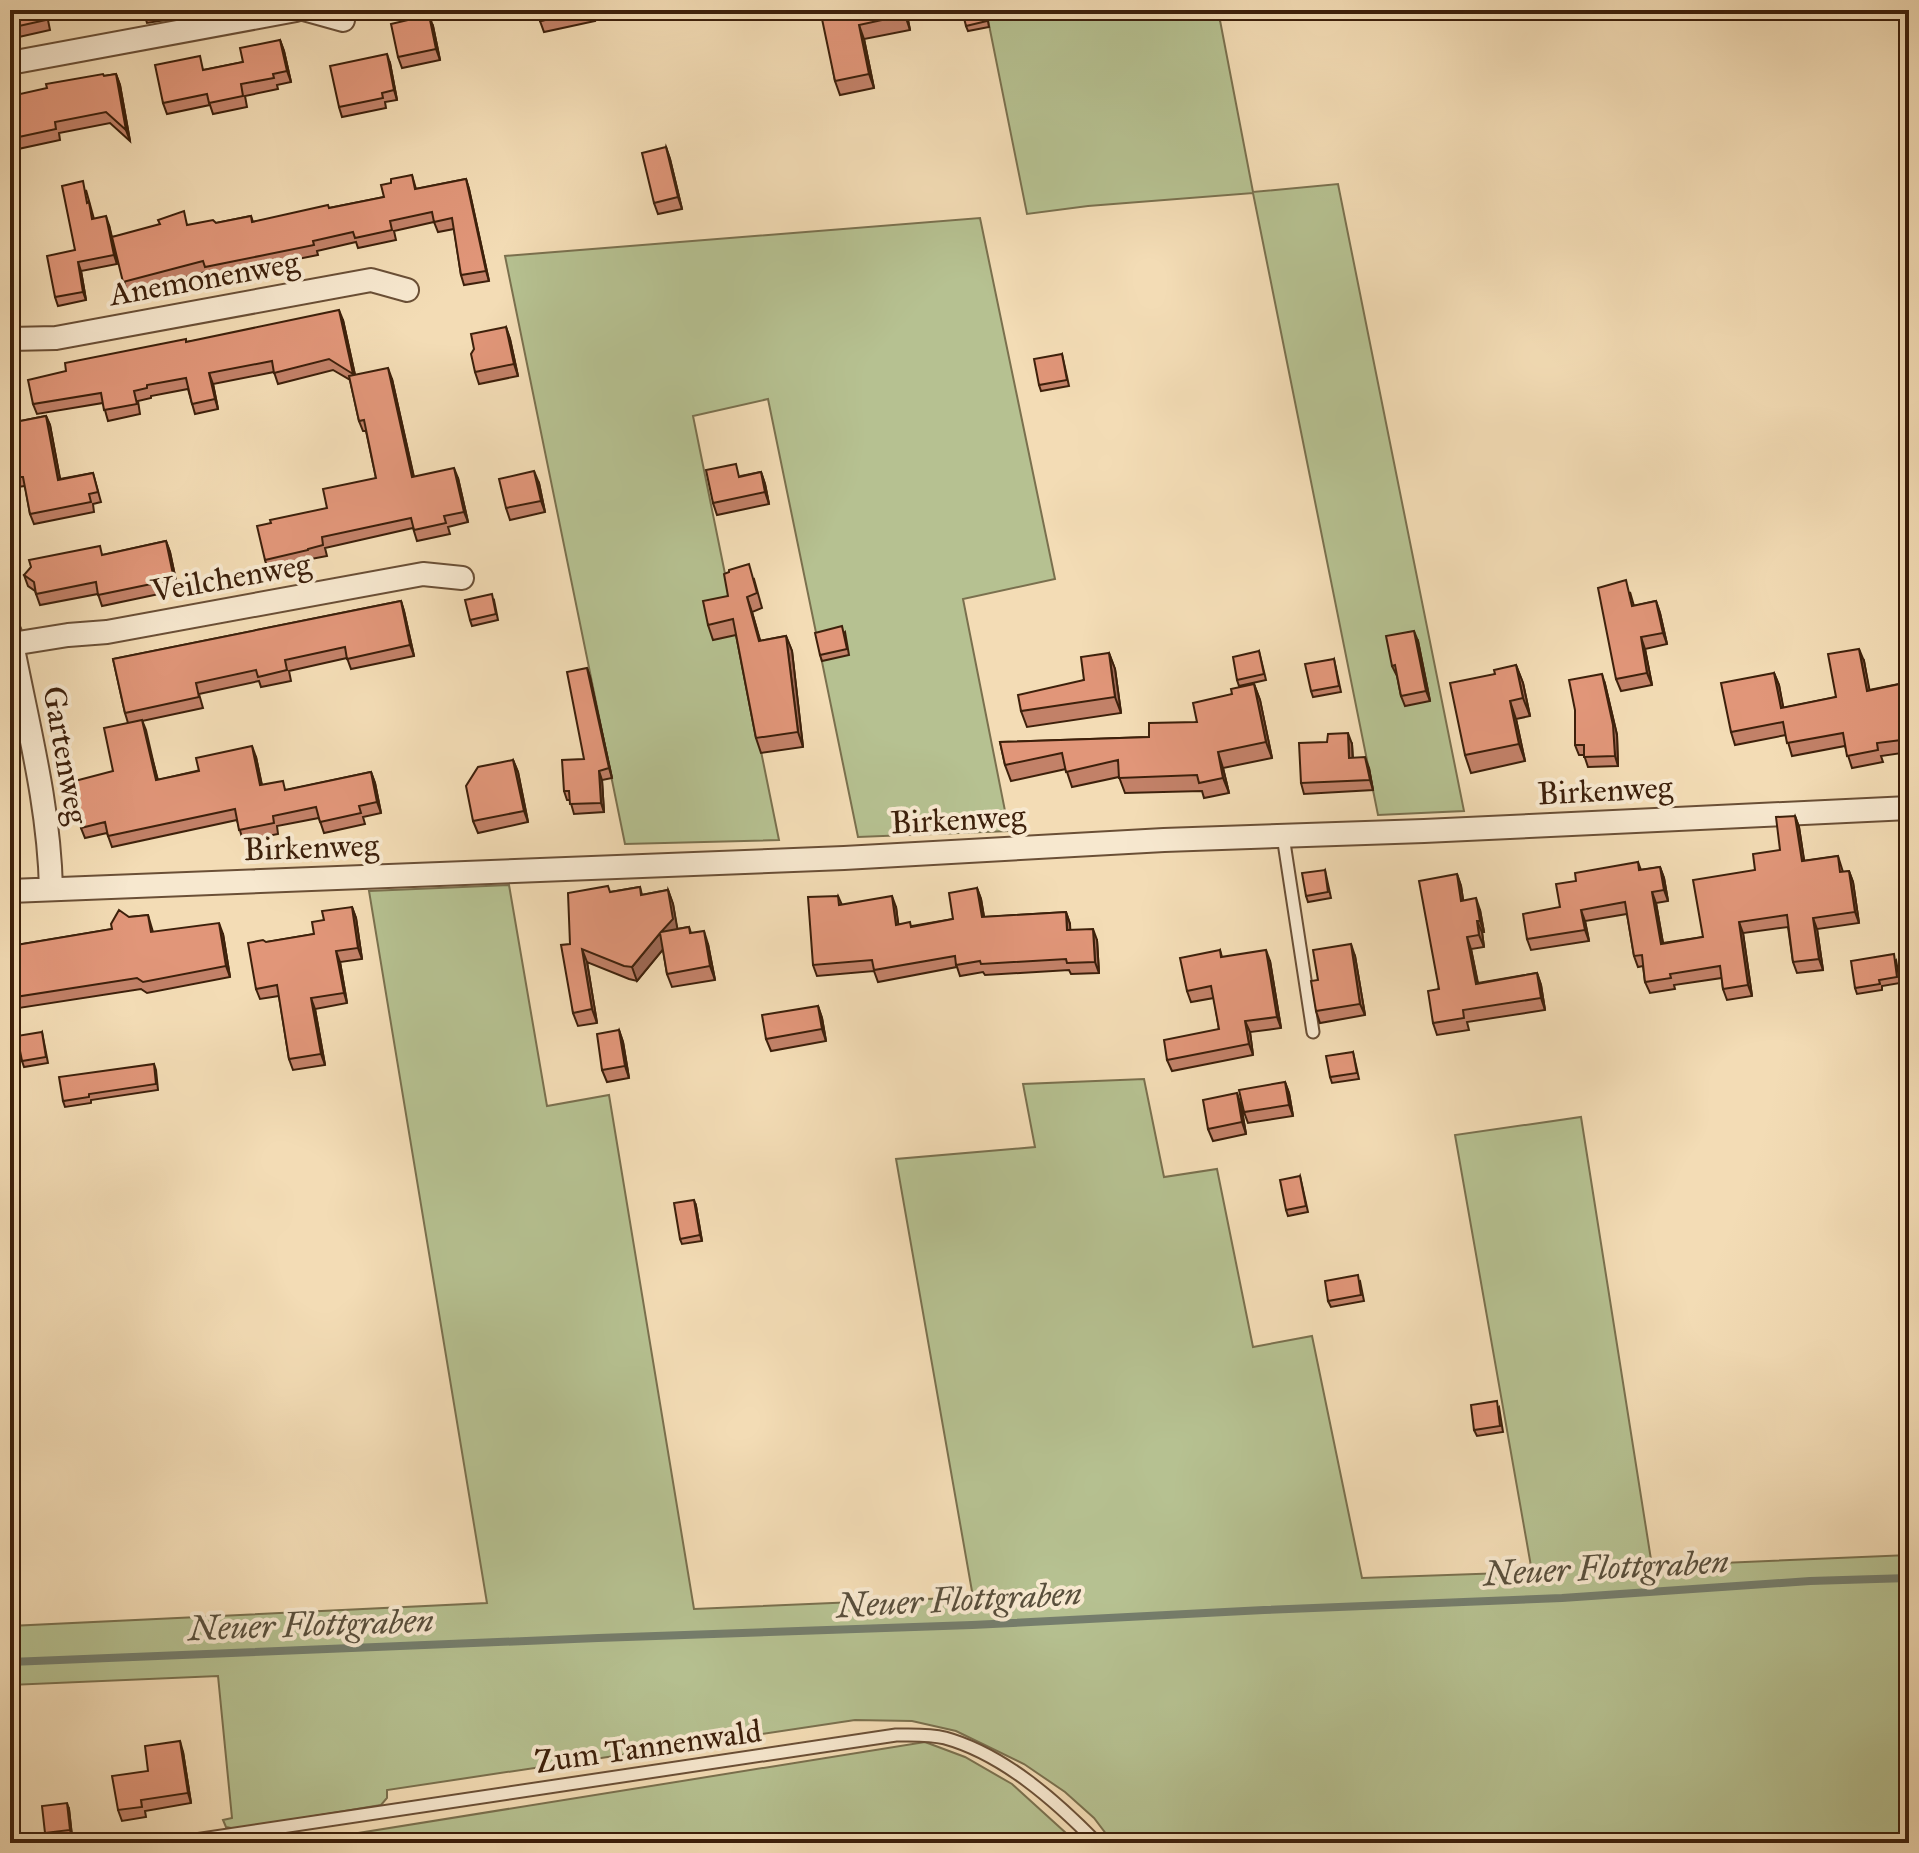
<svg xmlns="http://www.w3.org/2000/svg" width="1919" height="1853" viewBox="0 0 1919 1853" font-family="'IM FELL Great Primer',serif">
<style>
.green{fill:#b6c191;stroke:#7a704e;stroke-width:2}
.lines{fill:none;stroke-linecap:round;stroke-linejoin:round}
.stream{stroke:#757e6d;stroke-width:8}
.lane-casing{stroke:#6a4f36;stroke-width:15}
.street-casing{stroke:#6a4f36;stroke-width:26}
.lane{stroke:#f7e8cf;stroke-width:11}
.street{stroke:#f7e8cf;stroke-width:22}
.wall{fill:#c28168;stroke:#3d200b;stroke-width:2}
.shaded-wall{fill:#9e6955;stroke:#3d200b;stroke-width:2}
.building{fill:#e19679;stroke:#3d200b;stroke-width:2}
.labels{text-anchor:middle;stroke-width:8;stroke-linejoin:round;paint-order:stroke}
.street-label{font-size:32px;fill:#3d200b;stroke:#f7e8cf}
.water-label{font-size:34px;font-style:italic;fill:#594f3c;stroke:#f7e8cf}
</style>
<rect width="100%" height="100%" fill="#f3dcb5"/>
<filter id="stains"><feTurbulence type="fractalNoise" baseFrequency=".0025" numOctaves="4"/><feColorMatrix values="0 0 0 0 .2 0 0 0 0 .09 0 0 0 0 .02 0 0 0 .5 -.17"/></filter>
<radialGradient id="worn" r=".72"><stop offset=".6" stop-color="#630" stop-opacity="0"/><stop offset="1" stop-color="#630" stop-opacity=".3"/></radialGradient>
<path class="green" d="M986,10h232l35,182 85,-8 126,627 -86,4 -125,-622 -165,13 -61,8z
M980,218l75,361 -92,20 46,232 -151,6 -90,-438 -75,17 86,424 -154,4 -120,-588z
M509,885l38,221 62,-11 85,514 279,-12 -77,-438 139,-12 -12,-63 121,-5 20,98 53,-8 36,178 59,-11 50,242 170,-6 -77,-437 126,-18 71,449 257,-11v288h-796l-19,-25 -29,-26 -41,-28 -68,-33 -44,-10 -57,-1 -468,70v8l-6,7 -145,24 -10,-2 -3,-7 9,-2 -14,-142 -208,9v-59l477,-23 -118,-712z
M925,1742l40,15 47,27 65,59h-781z"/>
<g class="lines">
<path class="stream" d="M10,1662l588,-24 374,-13 292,-15 298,-12 248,-17 99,-3"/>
<defs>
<path id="lane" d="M1283,836l30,196
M175,1843l721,-108c16,0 33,-1 49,3 58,16 111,63 152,105"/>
<path id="street" d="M307,10l36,10
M10,63l286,-53
M10,339l46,-1 315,-58 36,10
M10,633c16,86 39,168 41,256
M12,644l56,-9 39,-3 316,-58 39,4
M10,891l834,-33 320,-18 260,-9 485,-23"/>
</defs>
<use href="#lane" class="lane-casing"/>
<use href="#street" class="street-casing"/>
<use href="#lane" class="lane"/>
<use href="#street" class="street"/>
</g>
<path class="wall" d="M10,10h36l4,20 -40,9z
M143,10h21l2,10 -19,3z
M592,10l3,11 -51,11 -4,-11z
M906,10l4,20 -46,9 10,49 -34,7 -5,-14 -11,-63z
M986,10l3,17 -21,4 -2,-5z
M1218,10h49v1l-47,9z
M433,26l7,34 -38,8 -4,-11z
M280,40l4,11 7,31 -14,3 1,4 -33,7 2,11 -34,7 -3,-9 -43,9 -4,-11 41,-33 39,-8z
M390,63l7,37 -12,2 1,6 -44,9 -3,-10z
M116,74l4,11 10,56 -20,-18 -51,10 1,7 -42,9 -4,-11 90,-62z
M666,147l4,12 12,50 -24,5 -4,-11z
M412,175l4,14 50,-10 3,10 20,92 -25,4 -3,-10 -7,-46 -16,3 -4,-10 -40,9 2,9 -38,8 -2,-6 -39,9 1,4 -110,22 -2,-5 -79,20 -14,-52 4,24 -36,7 5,29 -28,6 -3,-9 20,-47 11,-60 8,29 15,6 3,12 77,-12 27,-2 35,-7 2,6 76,-14 55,-11 7,-14z
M343,320l12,55 37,4 22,98 44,1 10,44 -20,5 2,7 -33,7 -4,-13 -88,20 2,8 -16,3 1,2 -44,9 -3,-10 62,-52 49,-30 -10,-47h-3l-4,-10 -9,-41 -17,-10 -55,14 -4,-12 -61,12 5,25 -23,5 -7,-25 -37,7v2l-13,3 2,13 -32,7 -5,-18 -66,11 -4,-10 153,-62z
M506,327l4,12 8,37 -39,8 -4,-12z
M1062,354l7,32 -28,5 -2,-6z
M46,416l4,9 10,54 33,-6 8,29 -8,2 1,8 -60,12 -4,-10 -5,-28 -7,1 -4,-10 1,-13 -4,1 -1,-2v-40z
M761,472l4,12 4,20 -52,11 -4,-12 28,-27z
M539,483l6,29 -35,8 -4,-12z
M166,541l4,11 8,38 -76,16 -4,-12 -58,11 -5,-14 -7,-5 -4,-11 79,-20z
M754,579l8,29 -10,4 8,29 26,-5 6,15 11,96 -42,6 -5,-15 -20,-103 -23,5 -5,-15 20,-29z
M1630,592l4,14 22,-5 4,12 7,31 -22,5 7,36 -31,6 -5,-12z
M494,600l4,20 -26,6 -2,-6z
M401,601l3,10 10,45 -63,13 -4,-11 -58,13 2,10 -30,6 -2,-6 -60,13 4,14 -61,13 16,59 98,-23 6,28 25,5 84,-18 4,11 6,30 -18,4 2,7 -41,9 -5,-15 -42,8 1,8 -35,7 -6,-21 -125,27 -5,-14 -22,5 -4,-10 32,-57 15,-48 -3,-10 -12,-54z
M845,632l4,23 -27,6 -2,-6z
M1418,641l12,60 -25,5 -4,-10 -4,-20 -5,-10z
M1259,651l7,29 -27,6 -2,-6z
M1109,653l6,16 6,44 -94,14 -6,-16 63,-31z
M1334,659l7,33 -28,5 -2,-6z
M1864,661l5,29 40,-8v70l-28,4 2,6 -31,6 -7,-22 -53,10 -6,-21 -51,10 -4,-13 43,-59 5,12 4,23 53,-11z
M1516,665l7,18 7,33 -14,3 9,42 -54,12 -6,-18 30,-81z
M587,668l3,9 22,101 -10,2 2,32 -30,2 -4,-14h-3l-3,-9 20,-32z
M1254,684l6,16 12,58 -49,10 6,25 -25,5 -2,-7 -77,2 -6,-16 -47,10 -6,-18 -55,12 -6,-16 -5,-23 149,-5 48,-15 35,-28z
M1605,684l12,51 1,31 -30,1 -4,-12h-5l-4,-10z
M1352,744l1,14 16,10 4,22 -69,4 -3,-11z
M513,760l5,12 10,50 -50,11 -5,-12z
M1795,816l4,11 5,34 34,-5 5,16 6,-1 4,11 6,41 -42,6 6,41 -26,3 -4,-11 -5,-35 -45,6 9,63 -25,4 -4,-11 -1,-11 -48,7 1,4 -25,4 -5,-11 -2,-16 -5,1 -4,-11 -7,-42 -42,7 4,20 -58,9 -4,-11 33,-32 78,-45 3,8 19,-3 4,11 4,23 -12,2 7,40 40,-6 52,-67 25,-20z
M1325,870l6,28 -23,4 -2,-6z
M1457,874l4,12 2,14 17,10 4,22h-2l2,15 -13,2 7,34 59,-10 4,12 4,25 -78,12 2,8 -32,5 -4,-12z
M640,887l2,8 26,-5 5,14 4,25 12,-2 2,6 17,11 7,36 -43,7 -5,-13 -4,-25 -26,32 -8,-2 -42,-17 10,61 -19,3 -5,-13 -3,-69 41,-52z
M977,888l4,11 3,18 82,-5 4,12v6l27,10 2,33 -28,1 -2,-4 -84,5 -2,-3 -23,4 -3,-9 -79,15 -4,-11 -57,5 -4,-11 25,-69 4,9 54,2 2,17 14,2 41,-7z
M352,907l4,11 6,41 -22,3 7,41 -32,6 10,56 -32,5 -4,-11 -10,-63 -19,3 -4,-10 10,-47 48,-8 10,-14z
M148,915l5,17 70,2 7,43 -83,16 -6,-4 -122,19 -4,-11 -5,1v-56l7,3 95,-16 17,-12z
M1220,950l2,7 48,4 11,67 -31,4 3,23 -81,16 -5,-11 52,-31 -5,-31 -23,4 -4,-11z
M1355,956l10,59 -45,8 -4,-12 2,-31z
M1896,960l4,23 -18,3v4l-25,4 -2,-6z
M818,1006l4,12 4,23 -55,10 -5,-12z
M619,1030l4,12 6,36 -22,4 -5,-12z
M42,1032l6,31 -24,4 -2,-6z
M1353,1052l6,27 -27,4 -2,-6z
M154,1064l2,6 2,20 -67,10v3l-26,4 -2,-6z
M1285,1082l4,11 4,23 -45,7 -4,-11z
M1241,1105l5,29 -33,7 -5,-12z
M1300,1176l8,36 -20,4 -2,-6z
M696,1206l6,35 -20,3 -2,-5z
M1360,1281l4,20 -33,6 -3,-6z
M1499,1407l4,25 -26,4 -3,-6z
M183,1752l8,51 -46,8 1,6 -24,4 -4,-11 30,-39z
M69,1809l3,27 -25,3 -2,-6z"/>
<path class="shaded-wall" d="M904,10h2l4,20 -5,-15z
M429,15l4,11 7,34 -4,-11z
M859,25l5,14 10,49 -5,-14z
M280,40l4,11 7,31 -4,-11z
M387,54l3,9 7,37 -3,-10z
M116,74l4,11 10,56 -4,-11z
M666,147l4,12 12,50 -4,-12z
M466,179l3,10 20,92 -3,-10z
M106,216l3,9 8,39 -3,-9z
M78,262l3,9 5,29 -3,-8z
M339,310l4,10 14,64 -4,-10z
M506,327l4,12 8,37 -4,-12z
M388,368l4,11 24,108 -4,-10z
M209,373l4,11 5,25 -3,-10z
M46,416l4,9 12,64 -4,-9z
M454,468l4,10 10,44 -4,-10z
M534,471l5,12 6,29 -4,-11z
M761,472l4,12 4,20 -4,-12z
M166,541l4,11 8,38 -4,-11z
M747,597l5,15 13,45 -6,-16z
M401,601l3,10 10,45 -4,-11z
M1656,601l4,12 7,31 -4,-11z
M1414,631l4,10 12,60 -4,-10z
M786,636l6,15 11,96 -5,-15z
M1641,637l4,12 7,36 -5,-12z
M1859,649l5,12 8,42 -5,-12z
M1109,653l6,16 6,44 -6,-16z
M1516,665l7,18 7,33 -7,-18z
M587,668l3,9 22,101 -3,-10z
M1774,673l5,12 7,36 -5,-13z
M1602,674l3,10 12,51 1,31 -3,-10z
M1254,684l6,16 12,58 -6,-16z
M1510,701l6,18 9,42 -6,-17z
M142,720l4,10 14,61 -4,-11z
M1348,733l4,11 1,25 -4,-11z
M252,746l4,11 8,39 -4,-11z
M1218,752l5,16 6,25 -6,-15z
M1365,757l4,11 4,22 -3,-10z
M513,760l5,12 10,50 -4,-11z
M599,771l3,9 2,32 -3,-9z
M371,772l4,11 6,30 -4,-11z
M1795,816l4,11 7,45 -4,-11z
M1660,867l4,11 4,23 -4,-11z
M1849,871l4,11 6,41 -4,-11z
M1457,874l4,12 4,26 -4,-11z
M977,888l4,11 5,29 -4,-11z
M668,890l5,14 5,28h-17z
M1652,892l4,11 9,52 -4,-11z
M892,896l4,11 4,29 -4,-11z
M1476,898l4,12 4,22 -4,-11z
M352,907l4,11 6,41 -4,-11z
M1581,910l4,11 4,20 -4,-11z
M1066,912l4,12 1,17 -4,-11z
M1813,918l4,11 6,41 -4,-11z
M1477,921l5,11 2,15 -5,-12z
M1739,922l4,11 9,63 -4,-11z
M219,923l4,11 7,43 -4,-11z
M1093,929l4,11 2,33 -4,-11z
M704,931l4,13 7,36 -5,-14z
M660,933l5,14 -28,34 -5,-14z
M1467,937l4,12 9,46 -4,-11z
M1351,944l4,12 10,59 -5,-11z
M582,949l5,13 10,61 -5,-14z
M1266,950l4,11 11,67 -4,-11z
M336,951l4,11 7,41 -3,-10z
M1537,973l4,12 4,25 -4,-12z
M311,998l4,11 10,56 -4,-11z
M818,1006l4,12 4,23 -4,-12z
M1245,1021l5,11 3,23 -4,-11z
M619,1030l4,12 6,36 -4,-12z
M1285,1082l4,11 4,23 -4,-11z
M1237,1093l4,12 5,29 -4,-12z
M694,1200l2,6 6,35 -2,-6z
M180,1741l3,11 8,51 -3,-10z
M67,1803l2,6 3,27 -2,-6z"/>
<path class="building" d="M10,10h34l2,10 -36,8z
M538,10h53v1l-51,10z
M823,10h81l1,5 -46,10 10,49 -34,7 -13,-62 2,-1z
M962,10h23l2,11 -21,5z
M1218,10h21l-21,4z
M429,15l7,34 -38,8 -7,-33z
M280,40l7,31 -14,3 1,4 -33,6 2,12 -34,7 -2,-9 -44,9 -8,-38 45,-9 3,14 40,-8 -3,-14z
M387,54l7,36 -12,3 1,5 -44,9 -9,-41z
M103,74l1,2 12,-2 10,56 -20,-18 -51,10 1,7 -42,9 -4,-21v-19l10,-2v-2l27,-6 -1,-4z
M666,147l12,50 -24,6 -12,-50z
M412,175l3,14 51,-10 20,92 -25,4 -9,-57 -18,4 -2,-10 -42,9 2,9 -37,8 -2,-6 -40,9 1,4 -109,22 -2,-6 -80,21 -11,-45 48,-13 -2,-4 26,-9 3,14 26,-5 3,3 35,-7 1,6 76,-17 1,3 55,-11 -3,-12 10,-2v-4z
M83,181l4,22 2,-1 3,17 14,-3 8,39 -36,7 5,30 -28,5 -8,-41 28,-6 -13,-64z
M339,310l14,64 -24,-15 -55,14 -2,-12 -63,12 6,26 -23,5 -6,-26 -39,7v3l-13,3 3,13 -33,6 -3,-17 -68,11 -5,-24 38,-9 -1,-8 121,-24v3z
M506,327l8,37 -39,8 -4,-18 3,-5 -3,-15z
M1062,354l5,26 -28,5 -5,-26z
M388,368l24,109 42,-9 10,44 -20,4 2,7 -32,7 -3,-12 -89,19 1,8 -15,4v1l-43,10 -8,-34 14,-3 -1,-3 57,-12 -4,-19 53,-11 -12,-58 -5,1 -10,-45z
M46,416l12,64 35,-7 5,19 -9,2 2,8 -61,12 -7,-37h-9l1,-23 -5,1v-32z
M736,464l3,13 22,-5 4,20 -52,11 -7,-33z
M534,471l7,30 -35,7 -7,-29z
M166,541l8,38 -13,3 -63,13 -2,-13 -60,12 -2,-12 -10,-7 7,-8 -2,-7 71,-14 2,9z
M749,564l8,29 -10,4 12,44 27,-5 12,96 -42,6 -23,-119 -25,6 -5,-24 25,-5 -4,-22 5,-2v-2z
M1626,580l6,26 24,-5 7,32 -22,4 6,36 -31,6 -18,-91z
M492,594l4,20 -26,6 -5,-20z
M401,601l9,44 -63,14 -2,-12 -60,13 2,10 -29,7 -2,-7 -60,13 3,14 -74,16 -12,-54z
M842,626l5,23 -27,6 -5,-22z
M1414,631l12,60 -25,5 -6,-31 -3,1 -6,-30z
M1859,649l8,42 42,-9v57l-32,4 1,7 -31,6 -4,-23 -56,10 -4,-21 -52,10 -10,-49 53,-10 7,35 55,-11 -8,-43z
M1259,651l5,23 -27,6 -4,-23z
M1109,653l6,44 -94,14 -3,-16 66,-15 -3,-23z
M1334,659l5,27 -28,5 -6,-27z
M1516,665l7,33 -13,3 9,43 -54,11 -15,-72 45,-9 -1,-4z
M587,668l22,100 -10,3 2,32 -31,1 -1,-13h-5l-2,-31 22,-1 -17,-87z
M1602,674l11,51 2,31 -31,1v-12h-9v-35l-6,-30z
M1254,684l12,58 -48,10 5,26 -24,5 -2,-8 -78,3 -1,-18 -52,12 -4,-19 -57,12 -5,-23 149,-5v-14l48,-1 -4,-19 39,-9 -1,-5z
M142,720l14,60 43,-9 -3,-13 56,-12 8,39 23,-4 2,9 86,-18 6,30 -18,4 2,7 -41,9 -4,-15 -43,9 1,7 -35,7 -4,-21 -127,27 -3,-14 -24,6 -10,-46 42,-11 -9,-43z
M1348,733l1,25 16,-1 5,23 -69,3 -2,-40 28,-1 1,-8z
M513,760l11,51 -51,10 -7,-35 12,-19z
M1795,816l7,45 36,-5 2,16 9,-1 6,41 -42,6 6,41 -26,3 -6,-47 -48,7 9,63 -25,4 -3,-23 -50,8 1,4 -26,4 -3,-27 -8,1 -9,-54 -44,8 4,20 -58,9 -4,-25 37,-7 -4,-23 20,-3 -1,-8 63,-11 1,8 21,-3 4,23 -12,2 9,52 42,-7 -10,-57 62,-10 -2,-16 27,-4 -4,-33z
M1909,864v53l-8,-51z
M1325,870l3,22 -22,4 -4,-23z
M1457,874l4,27 15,-3 4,23h-3l2,14 -12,2 9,47 61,-11 4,25 -78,12 1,8 -31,5 -5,-32 11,-2 -20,-108z
M608,886l2,6 30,-5 1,8 27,-5 5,29 -12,13 28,-5 1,6 14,-2 6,35 -43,8 -7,-41 -28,34 -8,-1 -42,-17 10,60 -19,4 -12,-68 9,-1 -2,-51z
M977,888l5,29 84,-5 1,18 26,-1 2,33 -28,1 -1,-4 -85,5 -1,-3 -24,4 -1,-9 -81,14 -2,-10 -59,5 -5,-68 30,-1 1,9 53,-9 4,29 14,-3 1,5 42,-8 -4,-26z
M352,907l6,41 -22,3 8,42 -33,5 10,56 -32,5 -12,-74 -21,4 -8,-46 15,-3 3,2 48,-8 -2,-12 12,-2 -2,-9z
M119,910l10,7 19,-2 3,17 68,-9 7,43 -83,16 -6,-4 -122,19 -2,-11h-3v-44l6,-1v4l96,-16 -1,-5z
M1351,944l9,60 -44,7 -5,-30 7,-1 -5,-30z
M1220,950l1,7 45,-7 11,67 -32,4 4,23 -82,16 -3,-20 55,-11 -8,-43 -24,5 -7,-33z
M1894,954l3,23 -18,3 1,4 -25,4 -4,-27z
M818,1006l4,23 -56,10 -4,-24z
M619,1030l6,36 -23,4 -5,-36z
M42,1032l4,25 -24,4 -5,-25z
M1353,1052l4,21 -27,4 -4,-21z
M154,1064l2,20 -67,10v3l-26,4 -4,-24z
M1285,1082l4,23 -45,7 -5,-22z
M1237,1093l5,29 -34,7 -5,-29z
M1300,1176l6,30 -20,4 -6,-30z
M694,1200l6,35 -20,4 -6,-36z
M1358,1275l3,20 -33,6 -3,-20z
M1497,1401l3,25 -26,4 -3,-25z
M180,1741l8,52 -47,7 1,7 -24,3 -6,-34 36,-5 -3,-25z
M67,1803l3,27 -25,3 -3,-27z"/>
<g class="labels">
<g class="street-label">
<text transform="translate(204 278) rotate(-10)" y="11">Anemonenweg</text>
<text transform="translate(231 577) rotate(-10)" y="11">Veilchenweg</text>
<text transform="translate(66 755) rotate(80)" y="11">Gartenweg</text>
<text transform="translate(1605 790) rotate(-3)" y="11">Birkenweg</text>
<text transform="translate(958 819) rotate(-3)" y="11">Birkenweg</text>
<text transform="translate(311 847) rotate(-2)" y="11">Birkenweg</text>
<text transform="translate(648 1746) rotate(-8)" y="11">Zum Tannenwald</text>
</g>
<g class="water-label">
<text transform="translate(1606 1567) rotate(-3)" y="12">Neuer Flottgraben</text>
<text transform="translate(959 1599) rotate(-3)" y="12">Neuer Flottgraben</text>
<text transform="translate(311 1624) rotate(-2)" y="12">Neuer Flottgraben</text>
</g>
</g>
<rect width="1919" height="1853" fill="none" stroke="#f3dcb5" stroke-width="40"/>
<rect x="12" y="12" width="1895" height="1829" fill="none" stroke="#3d200b" stroke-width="4"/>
<rect x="20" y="20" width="1879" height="1813" fill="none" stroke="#3d200b" stroke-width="2"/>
<rect width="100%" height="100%" filter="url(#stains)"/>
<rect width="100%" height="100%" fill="url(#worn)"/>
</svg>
